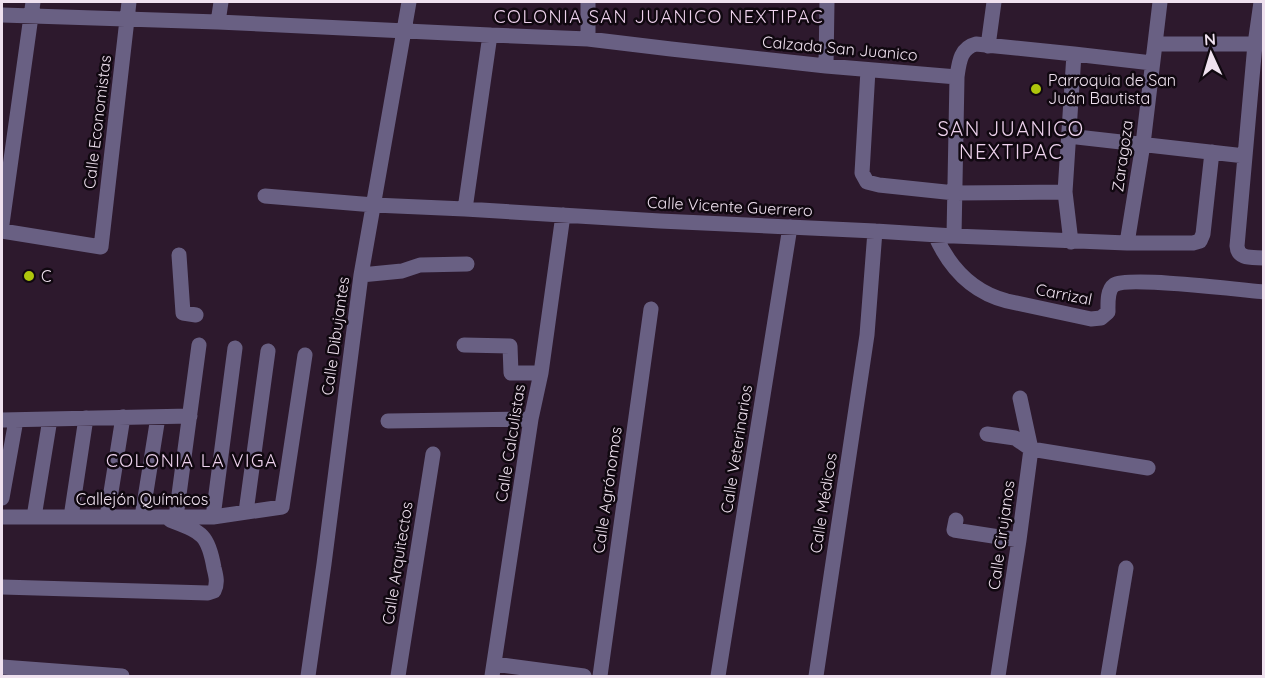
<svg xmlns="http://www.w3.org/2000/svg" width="1265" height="678" viewBox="0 0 1265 678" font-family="Quicksand,sans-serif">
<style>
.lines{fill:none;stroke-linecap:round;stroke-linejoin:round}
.minor{stroke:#696083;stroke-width:15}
.poi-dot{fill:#aec60c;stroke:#100810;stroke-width:2}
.labels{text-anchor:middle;stroke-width:5;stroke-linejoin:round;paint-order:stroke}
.street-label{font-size:16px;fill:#efe1ef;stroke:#100810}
.poi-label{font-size:16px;fill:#efe1ef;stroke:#100810;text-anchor:start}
.neighbourhood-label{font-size:18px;letter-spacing:1.5px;fill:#efd3ee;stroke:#100810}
.quarter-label{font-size:20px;letter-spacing:1.5px;fill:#efd3ee;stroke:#100810}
</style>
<rect width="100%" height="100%" fill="#2d192d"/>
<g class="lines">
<path class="minor" d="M588,2v37
M1261,2l-6,42 -18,202c1,14 16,11 27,12
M2,15l216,7 272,13 98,4 83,10 155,17 131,11
M218,22l3,-20
M1155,44h108
M988,46l6,-44
M826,66l1,-64
M868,70l-6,103 5,9 12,3 76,8 110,-1
M1068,136l177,20
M265,196l109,9 91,4 195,12 215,10 79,5 173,7h66l7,-2 3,-7 9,-82
M465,209l25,-174
M2,224l31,-222
M2,231l99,16 28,-245
M935,235c14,32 37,57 72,66l84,18 10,-1 7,-6c0,-8 -1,-22 6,-27 14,-9 127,5 150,7
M954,236l3,-159c2,-14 3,-29 19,-33l98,10 78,9
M1071,242l-6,-50 9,-138
M1127,243l16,-99 17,-142
M179,255l4,58 13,2
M361,275l41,-4 18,-6 47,-1
M464,345l46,1 1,27h30
M2,420l188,-4
M388,421l143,-2
M987,434l28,4 16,11 117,19
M2,498l14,-78
M246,512l22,-161
M2,517h211l69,-10 23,-152
M34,517l16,-98
M71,517l15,-99
M107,517l16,-100
M142,517l16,-100
M176,517l23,-172
M213,517l22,-169
M956,520l-2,10 65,10
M2,587l206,6 6,-2c4,-8 2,-15 0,-23 -6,-35 -13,-36 -44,-48
M494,664l90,12
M2,667l120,9
M308,676l16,-112 37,-289 48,-273
M398,676l35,-222
M492,676l39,-257 10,-46 22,-158
M600,676l51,-367
M718,676l72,-449
M816,676l51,-341 8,-104
M998,676l21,-136 12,-91 -11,-51
M1108,676l18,-108"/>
</g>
<g class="poi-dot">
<circle cx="1036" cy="89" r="6"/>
<circle cx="29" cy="276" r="6"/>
</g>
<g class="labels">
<g class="street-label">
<text transform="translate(840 48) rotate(5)" y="6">Calzada San Juanico</text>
<text transform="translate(97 122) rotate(-83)" y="6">Calle Economistas</text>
<text transform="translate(1122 156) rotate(-82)" y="6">Zaragoza</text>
<text transform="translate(730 206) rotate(3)" y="6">Calle Vicente Guerrero</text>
<text transform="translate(1064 294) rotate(11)" y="6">Carrizal</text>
<text transform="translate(335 336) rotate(-82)" y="6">Calle Dibujantes</text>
<text transform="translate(510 443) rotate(-81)" y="6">Calle Calculistas</text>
<text transform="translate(736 449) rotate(-81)" y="6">Calle Veterinarios</text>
<text transform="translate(607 490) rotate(-82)" y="6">Calle Agrónomos</text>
<text x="142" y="505">Callejón Químicos</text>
<text transform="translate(823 503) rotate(-81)" y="6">Calle Médicos</text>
<text transform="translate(1001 535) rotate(-82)" y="6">Calle Cirujanos</text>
<text transform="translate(397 563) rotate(-81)" y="6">Calle Arquitectos</text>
</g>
<g class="poi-label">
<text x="1048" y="86">Parroquia de San<tspan x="1048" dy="18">Juán Bautista</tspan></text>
<text x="41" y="282">C</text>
</g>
<g class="neighbourhood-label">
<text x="659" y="23">COLONIA SAN JUANICO NEXTIPAC</text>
<text x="192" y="467">COLONIA LA VIGA</text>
</g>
<g class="quarter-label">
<text x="1011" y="136">SAN JUANICO<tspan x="1011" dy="23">NEXTIPAC</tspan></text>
</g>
</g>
<rect width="1265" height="678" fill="none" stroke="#efe1ef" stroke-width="6"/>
<g transform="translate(1211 54) rotate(356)" stroke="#100810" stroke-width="4.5" paint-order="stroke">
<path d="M0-4.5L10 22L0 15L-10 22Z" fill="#efe1ef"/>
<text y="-9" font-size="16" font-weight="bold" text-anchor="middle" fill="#efe1ef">N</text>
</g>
</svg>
